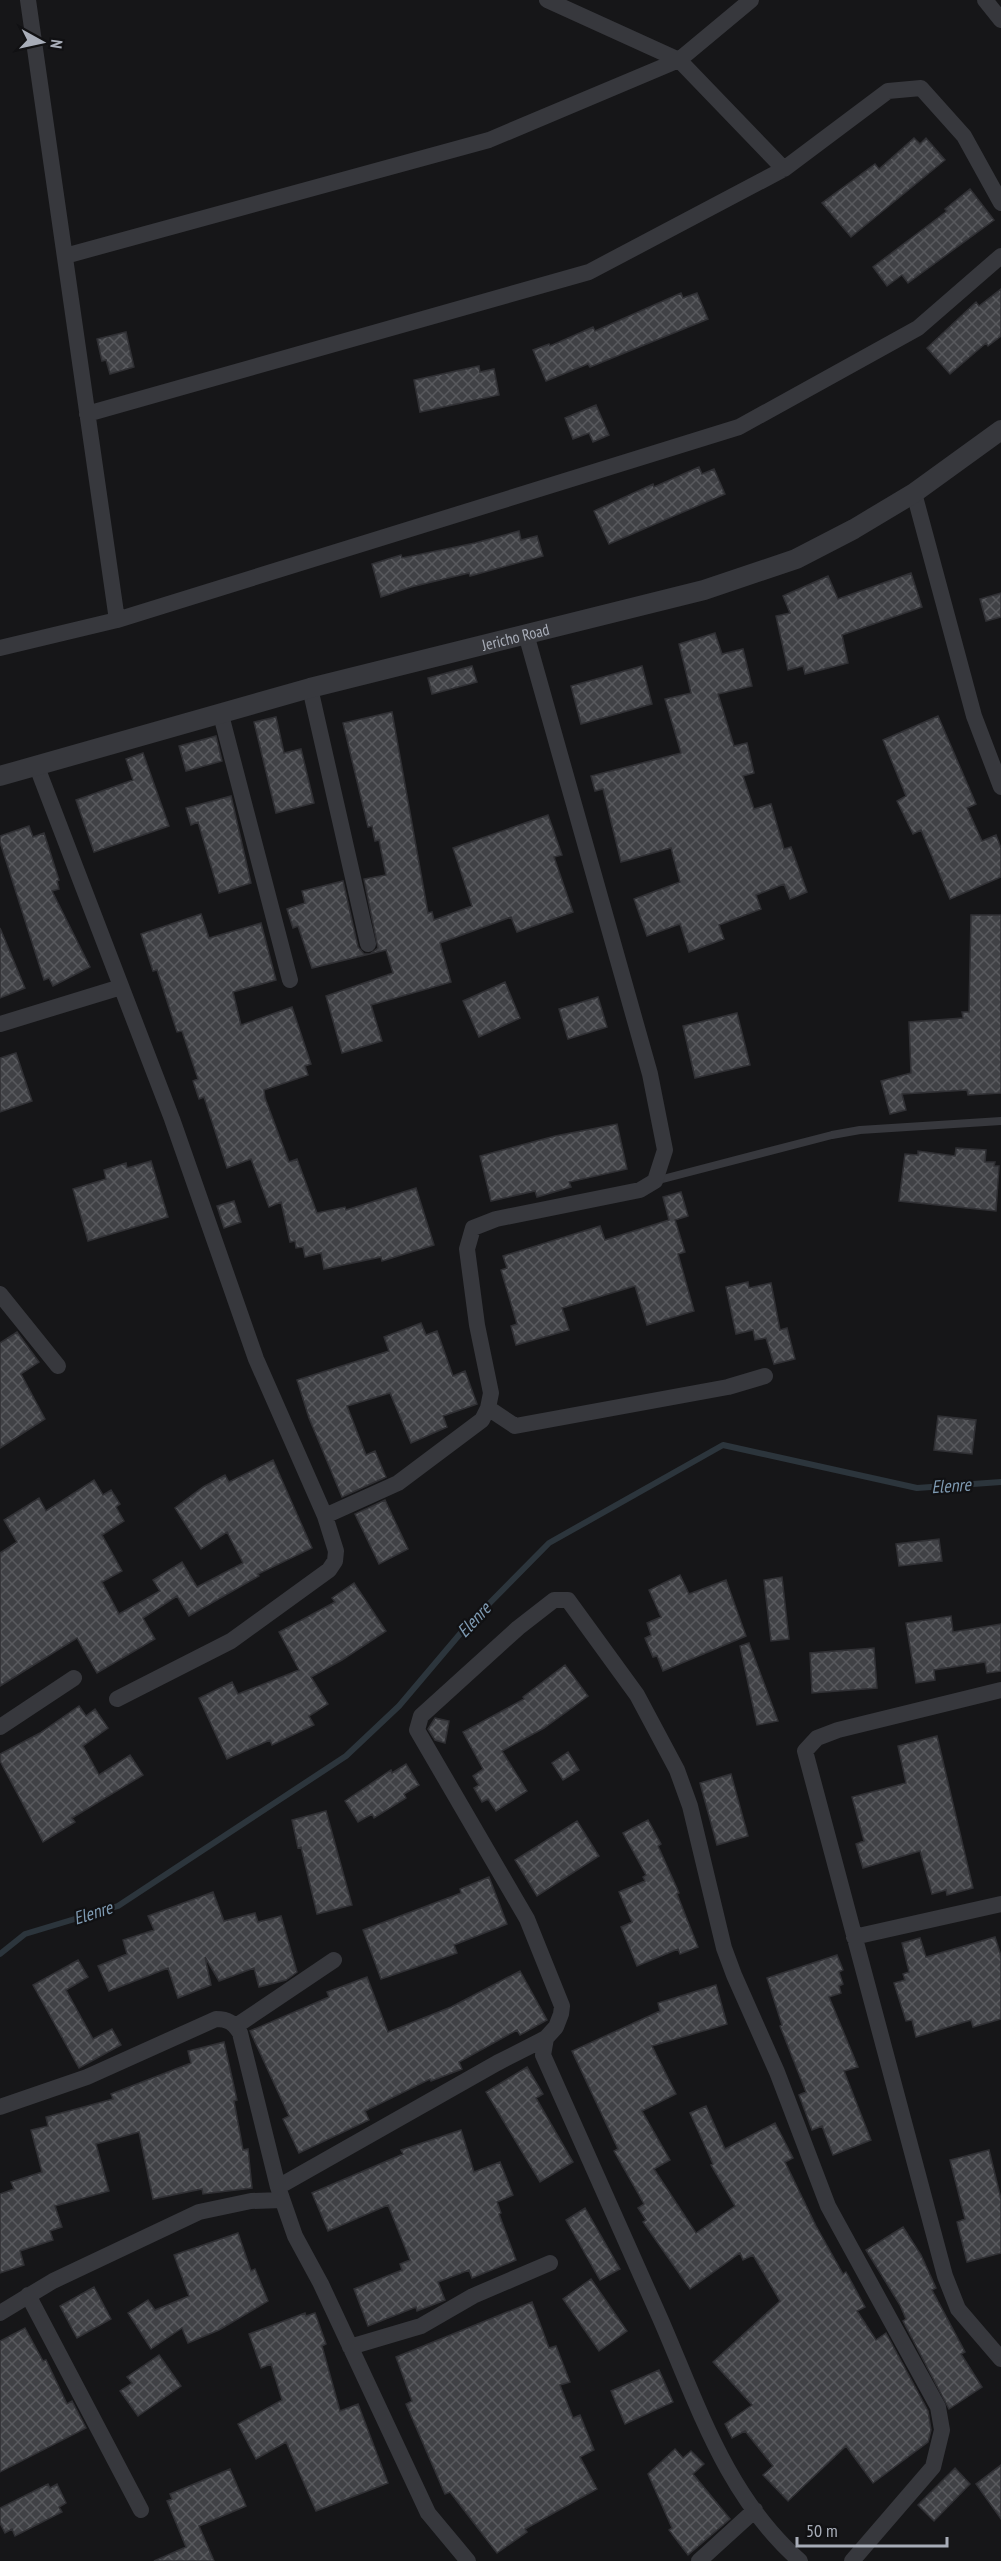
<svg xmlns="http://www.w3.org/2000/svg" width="1001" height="2561" viewBox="0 0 1001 2561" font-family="'PT Sans Narrow',sans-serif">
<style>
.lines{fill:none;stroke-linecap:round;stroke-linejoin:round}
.stream{stroke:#2c353c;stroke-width:6}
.building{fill:url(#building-cross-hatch);stroke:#303034;stroke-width:1.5}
.service{stroke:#37383d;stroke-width:8}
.minor{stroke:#37383d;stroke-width:16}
.tertiary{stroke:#37383d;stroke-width:20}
.labels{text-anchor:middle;stroke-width:4.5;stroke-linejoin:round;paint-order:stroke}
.street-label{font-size:16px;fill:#a8adb8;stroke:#111113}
.water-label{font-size:18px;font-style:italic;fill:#7f9bb3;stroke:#111113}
</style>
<defs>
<pattern id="building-cross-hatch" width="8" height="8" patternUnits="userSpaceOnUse" patternTransform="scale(1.5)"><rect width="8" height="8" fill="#404145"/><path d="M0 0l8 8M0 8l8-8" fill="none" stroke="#595a5e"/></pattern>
</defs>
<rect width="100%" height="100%" fill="#161618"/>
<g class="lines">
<path class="stream" d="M0,1954l25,-20 93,-28 228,-150 53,-50 66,-78 84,-85 174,-98 194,43 84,-6"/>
</g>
<path class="building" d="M914,138l6,6 6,-6 19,22 -94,77 -29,-34 53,-39 4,5z
M970,189l24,31 -86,63 -6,-8 -15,11 -14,-19 74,-56 -2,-2z
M1001,289v47l-13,10 -2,-3 -36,31 -23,-26 49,-46 3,4z
M681,293l2,5 14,-5 11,26 -118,48 -2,-3 -42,17 -13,-31 16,-6 1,2 43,-19 2,4z
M126,332l8,35 -24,7 -4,-14 -4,1 -5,-22z
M479,366l1,6 14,-3 5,26 -79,17 -6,-32z
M596,405l13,30 -16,7 -4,-9 -16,6 -8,-21z
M699,467l3,7 12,-5 11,25 -116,50 -15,-33 59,-27 1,3z
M519,531l2,9 16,-4 6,20 -73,20 -1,-3 -58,14 -30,10 -9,-33 29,-9 1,3 73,-15z
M911,573l11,34 -80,28 6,28 -43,11 -2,-8 -15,4 -12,-54 14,-3 -7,-17 45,-20 10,23z
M1001,593v24l-15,4 -6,-22z
M715,633l7,21 21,-5 9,37 -34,8 16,52 13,-3 7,30 -11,3 11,33 17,-5 13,45 7,-2 16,45 -17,7 -6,-15 -28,11 5,14 -42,16 5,14 -35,13 -9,-28 -33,12 -13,-37 46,-17 -9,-34 -50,14 -18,-73 -8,2 -4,-15 90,-23 -16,-54 26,-6 -12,-49z
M472,666l5,16 -45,12 -4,-16z
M642,666l10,38 -71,20 -10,-38z
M392,712l36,201 4,-1 2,8 38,-14 -19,-58 95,-33 14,40 -8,2 19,55 -56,20 -6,-15 -71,26 11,39 -80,23 11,36 -40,12 -16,-57 67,-23 -7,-23 -74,18 -14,-42 -5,2 -6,-19 18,-6 -3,-12 41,-10 15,66 6,7h6l8,-6 -14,-69 22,-4 -7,-35 -4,1 -3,-15 -4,1 -25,-104z
M938,716l38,88 -9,4 15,33 14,-6 5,13v29l-51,22 -29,-69 -8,4 -16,-33 9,-5 -23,-56z
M276,717l8,36 17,-4 13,54 -38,10 -22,-91z
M216,736l6,25 -36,10 -7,-25z
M143,753l26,73 -75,26 -18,-52 57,-20 -7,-21z
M231,796l20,87 -32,10 -21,-71 -7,3 -5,-17z
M29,826l4,11 11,-4 15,47 -2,1 2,8 -7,2 38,76 -37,19 -4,-8 -5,2 -44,-138v-6z
M201,914l8,24 52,-15 15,57 -43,12 8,33 51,-18 19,57 -6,2 3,9 -44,15 1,8 24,64 8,-3 20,54 28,-6 1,3 70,-22 18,57 -52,16 -1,-4 -57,12 -3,-16 -16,4 -2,-10 -7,1 -1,-7 -5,1 -9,-40 -12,5 -18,-48 -24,9 -23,-71 -5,2 -6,-18 5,-2 -16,-48 -5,1 -20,-62 -4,1 -12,-37z
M971,915h30v178l-33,2 -1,-5 -65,4 4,16 -16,4 -9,-33 30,-8 -2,-51 54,-4 -1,-6h7z
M0,928l25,60 -25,10z
M505,982l15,36 -41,19 -16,-36z
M598,997l9,30 -39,12 -9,-30z
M737,1013l13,52 -55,13 -12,-52z
M16,1053l16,48 -32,11v-54z
M617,1124l10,45 -58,13 2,5 -34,10 -2,-6 -44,10 -11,-45 75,-20z
M956,1148l30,2 -1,12h10l-1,4h5l-3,45 -97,-10 6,-47 13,1v-4l37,5z
M151,1161l17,56 -80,24 -15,-52 33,-10 -2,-9 22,-7 1,5z
M681,1192l7,24 -13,4 10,32 -7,2 16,57 -47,14 -12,-39 -73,22 7,22 -53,15 -5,-19 6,-2 -16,-54 6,-2 -4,-12 97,-30 5,14 64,-20 -6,-23z
M234,1201l7,21 -17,6 -7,-22z
M748,1282l1,6 22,-5 9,47 7,-2 8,31 -21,5 -8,-26 -11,2 -2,-10 -17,4 -10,-47z
M421,1323l5,12 11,-4 16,45 12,-5 12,33 -34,12 4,11 -36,16 -21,-50 -43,13 19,49 9,-4 11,26 -44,20 -33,-79 -12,-38 92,-29 -5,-14z
M17,1332l22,30 -18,12 24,45 -45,29v-105z
M938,1416l38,4 -4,34 -38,-4z
M273,1460l39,88 -54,26 1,2 -70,40 -12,-20 -34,22 12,21 -58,34 -20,-35 -77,48v-133l17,-11 -13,-22 35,-22 7,13 48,-31 9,15 8,-5 9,14 -4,3 8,14 -22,14 20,36 -20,11 17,32 41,-23 -7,-11 29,-18 15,25 46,-24 -16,-31 -26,17 -26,-41 28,-21 22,-12 4,7z
M385,1500l23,49 -29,15 -24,-50z
M939,1539l3,22 -43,5 -3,-22z
M680,1575l9,19 37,-14 20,56 -83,35 -6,-15 -4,1 -8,-19 6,-3 -4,-12 14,-6 -12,-27z
M782,1577l7,62 -18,2 -7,-61z
M354,1583l32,48 -44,29 -31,17 17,27 -19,12 5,9 -42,20 -2,-5 -43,19 -28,-61 33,-16 6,12 61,-24 -20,-38 56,-30 -3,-4z
M951,1616l2,16 48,-8v47l-14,2 -2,-11 -51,8 1,10 -19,3 -10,-60z
M749,1643l29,78 -21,4 -17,-79z
M874,1648l3,40 -65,5 -2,-40z
M565,1665l23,31 -44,32 -42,23 25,40 -31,20 -8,-12 -6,3 -8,-14 5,-3 -6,-9 10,-7 -20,-37 61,-33 -1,-2z
M79,1706l7,10 9,-7 13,19 -25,18 16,29 31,-20 13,20 -71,43 3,4 -32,20 -43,-81v-7l40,-21z
M435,1718l14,3 -4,22 -10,-3 -7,-11z
M937,1736l36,152 -26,7 -1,-5 -14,4 -12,-43 -57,17 -7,-24 8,-3 -12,-44 54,-14 -8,-37z
M568,1752l11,18 -16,10 -11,-17z
M406,1764l13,21 -15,9 2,4 -32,20 -2,-4 -14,8 -13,-21 46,-31 1,3z
M731,1774l17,62 -31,9 -17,-62z
M326,1811l26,94 -35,9 -16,-67 -3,1 -6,-28z
M648,1820l13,24 -3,2 21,47 -2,1 21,53 -18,7 -2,-5 -41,17 -16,-39 11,-5 -13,-30 26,-11 -2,-4 3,-2 -23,-42z
M577,1821l22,35 -62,40 -22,-36z
M489,1877l18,47 -53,21 3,8 -76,26 -18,-49 98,-37 -1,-4z
M213,1892l11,29 31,-8 3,9 23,-6 16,56 -11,8 -27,7 -5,-19 -35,13 -14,-24 6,28 -33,13 -10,-30 -59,23 -11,-25 29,-12 -4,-14 31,-10 -6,-14z
M995,1937l6,19v63l-28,8 -2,-7 -55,17 -4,-17 -6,1 -12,-38 11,-3 -2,-6 6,-2 -7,-29 18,-5 6,19z
M837,1955l6,15 -4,2 4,12 -4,2 2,7 -12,4 29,70 -14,4 27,69 -38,15 -11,-29 -10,4 -13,-35 7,-3 -26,-66 2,-1 -15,-47z
M78,1960l10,17 -22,13 27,49 19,-10 9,16 -42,23 -46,-83z
M520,1971l27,49 -27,15 -3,-5 -58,32 3,7 -31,12 -1,-2 -65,32 4,9 -70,33 -16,-34 6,-3 -39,-85 79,-34 -2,-5 40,-15 21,55 63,-25z
M716,1985l11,39 -75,22 24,48 -34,17 28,49 -16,9 42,64 39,-27 -24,-41 2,-1 -23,-51 16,-7 19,43 50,-26 18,35 -8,4 31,64 27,48 3,-2 19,35 -8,4 19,29 10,-7 42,78 3,19 -3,12 -55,41 -27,-37 -58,55 -25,-26 10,-9 -28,-35 -13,7 -7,-14 27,-19 -39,-43 67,-61 -27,-46 -10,5 -3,-7 -50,36 -47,-67 3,-2 -8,-12 6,-4 -30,-53 4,-2 -46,-98 88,-40 -2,-8z
M224,2042l13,58 -3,1 9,49 5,-1 4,39 -49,6 -1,-5 -49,10 -14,-67 -43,12 13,47 -54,15 7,21 -12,4 3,9 -33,11 4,14 -24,8v-79l14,-5 -3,-7 31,-10 -11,-42 17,-4 -2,-9 67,-18 -2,-5 80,-31 -3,-12z
M527,2067l16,27 -7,4 37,64 -33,20 -54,-90z
M461,2130l13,42 26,-10 13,33 -16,7 4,11 -2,1 17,46 -44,18 -3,-8 -31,12 7,18 -28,11 -1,-4 -48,19 -14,-37 48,-19 -2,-6 10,-4 -22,-55 -60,26 -16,-38 91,-39 -2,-4z
M989,2150l12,49v54l-34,9 -10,-40 8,-3 -15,-59z
M585,2208l35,61 -20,11 -34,-60z
M903,2227l18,28 15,33 -4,2 33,62 -4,2 21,33 -33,22 -46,-88 3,-2 -6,-14 -34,-55z
M238,2233l13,38 4,-2 13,32 -49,29 -31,13 -6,-15 -31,21 -23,-36 20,-13 7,10 34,-14 -15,-41z
M591,2279l36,52 -28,20 -36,-52z
M94,2287l17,32 -34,19 -17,-32z
M532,2302l17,46 7,-2 14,36 -10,3 13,33 7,-3 14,35 -14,7 17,32 -72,40 2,3 -30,21 -47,-61 -5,2 -39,-90 6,-3 -16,-44z
M305,2313l1,3 9,-3 11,31 -4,2 18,65 18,-7 30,79 -72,28 -30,-69 -30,17 -18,-35 44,-24 -11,-36 -10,4 -12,-34z
M25,2328l18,33 3,-1 21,44 5,-3 14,27 -86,44v-131z
M159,2355l22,31 -43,30 -18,-25 12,-8 -5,-6z
M659,2370l14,32 -48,22 -14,-33z
M675,2449l8,9 8,-7 13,13 -11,10 37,45 -42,36 -19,-25 3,-2 -24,-54z
M1001,2465v54l-25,-35z
M955,2468l15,16 -36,37 -16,-16z
M230,2469l16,37 -47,20 15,35h-60l32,-14 -19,-46 5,-2 -2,-5z
M48,2484l2,4 7,-4 9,19 -7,4 3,5 -47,24 -3,-7 -7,4 -5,-10v-15z"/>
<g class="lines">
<path class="service" d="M655,1181l177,-46 28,-5 141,-9"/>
<path class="minor" d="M547,0l132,60 105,109
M985,0l16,20
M65,256l424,-116 190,-80 72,-60
M87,414l502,-142 195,-103 104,-78 33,-3 43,48 37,67
M914,493l60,223 27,71
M117,620l622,-193 179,-99 83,-72
M0,648l117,-28 -89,-620
M310,688l58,256
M221,715l69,265
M37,767l135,352 84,240 69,157 11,35 -1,10 -6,9 -98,71 -114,58
M0,1024l121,-37
M0,1294l58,72
M488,1408l27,18 213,-39 37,-11
M325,1516l73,-33 84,-63 6,-12 3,-15 -14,-68 -10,-76 6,-21 23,-9 144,-29 15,-9 10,-31 -15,-76 -124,-440
M1001,1690l-163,40 -21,8 -12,13 140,525 13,33 43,50
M0,1727l74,-49
M854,1937l147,-33
M236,2026l98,-66
M546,2038l-3,17c39,88 78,176 117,263 38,87 66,178 140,243
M0,2107l87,-30 129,-58c12,0 18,4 24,14l38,154 17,49 26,48 107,229 40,48
M278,2187l219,-124 49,-25 10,-11 5,-13 1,-8 -35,-87 -110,-189 4,-14 97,-88 36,-28h14l69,95 40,75 13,36 34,142 10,27 43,97 51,134 110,201 4,23 -9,37 -81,94
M28,2295l113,215
M0,2313l53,-32 146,-69 52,-11 31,-1
M350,2347l71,-21 52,-30 77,-33
M699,2561l56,-51"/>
<path class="tertiary" id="s1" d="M0,776l310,-88 394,-98 92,-31 58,-30 60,-36 87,-63"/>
</g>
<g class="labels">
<g class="street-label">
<text dy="6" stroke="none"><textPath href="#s1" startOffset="534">Jericho Road</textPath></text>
</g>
<g class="water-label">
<text transform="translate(951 1486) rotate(-4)" y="6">Elenre</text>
<text transform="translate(474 1620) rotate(-47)" y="6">Elenre</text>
<text transform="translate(93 1913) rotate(-18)" y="6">Elenre</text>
</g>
</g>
<g transform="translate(42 42) rotate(98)" stroke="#111113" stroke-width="4.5" paint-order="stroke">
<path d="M0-4.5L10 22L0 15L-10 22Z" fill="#a8adb8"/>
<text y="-9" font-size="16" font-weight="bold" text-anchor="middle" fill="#a8adb8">N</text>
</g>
<path d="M797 2537v9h150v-9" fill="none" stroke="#a8adb8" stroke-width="3"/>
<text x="806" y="2537" font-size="18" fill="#a8adb8" stroke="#111113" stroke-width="4.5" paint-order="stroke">50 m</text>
</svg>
